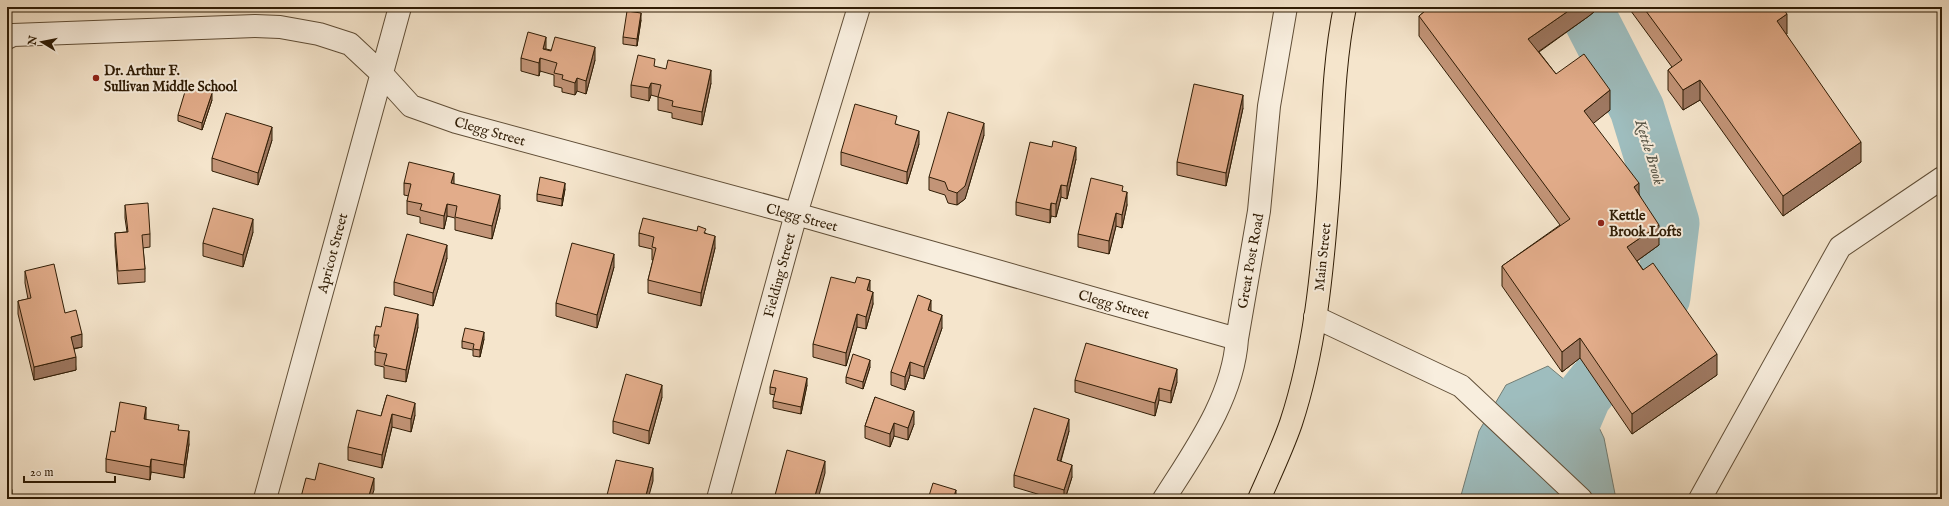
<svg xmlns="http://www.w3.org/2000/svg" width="1949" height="506" viewBox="0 0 1949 506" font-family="'IM FELL English',serif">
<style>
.water{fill:#9ebdbe;stroke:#727d74}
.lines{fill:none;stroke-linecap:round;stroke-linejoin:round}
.river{stroke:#9ebdbe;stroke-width:55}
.minor-casing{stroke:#604e37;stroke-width:24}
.highway-casing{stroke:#2f1c05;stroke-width:24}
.minor{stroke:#f8eede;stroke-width:22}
.highway{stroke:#f5e5cc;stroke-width:22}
.wall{fill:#c29477;stroke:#2f1c05}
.shaded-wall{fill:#9e7861;stroke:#2f1c05}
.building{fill:#e2ac8a;stroke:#2f1c05}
.poi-dot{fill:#8f2418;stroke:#f8eede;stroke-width:1.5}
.labels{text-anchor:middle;stroke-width:4;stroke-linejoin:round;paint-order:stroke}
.poi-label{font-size:14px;font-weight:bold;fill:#2f1c05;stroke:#f8eede;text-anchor:start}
.street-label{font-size:14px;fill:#2f1c05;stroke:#f8eede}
.water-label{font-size:15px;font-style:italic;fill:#565446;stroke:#f8eede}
</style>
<rect width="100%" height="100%" fill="#f5e5cc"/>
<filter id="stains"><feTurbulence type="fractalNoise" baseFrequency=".005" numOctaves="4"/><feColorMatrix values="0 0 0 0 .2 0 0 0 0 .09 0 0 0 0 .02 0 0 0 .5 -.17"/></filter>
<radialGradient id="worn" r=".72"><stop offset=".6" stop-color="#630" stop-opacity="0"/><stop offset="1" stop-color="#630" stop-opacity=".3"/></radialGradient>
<path class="water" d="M1548,366l36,30 20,42 12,61h-156l19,-68 27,-46z"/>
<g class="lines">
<path class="river" d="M1589,16l48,93 35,114 -9,74
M1540,499l44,-103 12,-15"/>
<defs>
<path id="minor" d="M7,38l6,-3 242,-9 25,1 39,7 31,10 31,29 30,33 45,16 340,92 441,125
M1315,317l146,69 120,113
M265,499l135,-492
M718,499l78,-285 63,-207
M1164,499c31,-49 69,-101 73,-160l22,-128 10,-105 17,-99
M1700,499l140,-252 102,-69"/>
<path id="highway" d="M1259,499c11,-25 23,-50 32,-76 24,-73 31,-150 37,-226 5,-64 4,-127 17,-190"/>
</defs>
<use href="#minor" class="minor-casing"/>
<use href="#highway" class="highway-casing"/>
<use href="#minor" class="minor"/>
<use href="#highway" class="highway"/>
</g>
<path class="wall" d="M1430,7h170l-11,9 -50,36 17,22 54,36 -17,13 46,71 20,51 -22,16 80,114 -85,59 -52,-76 -18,14 -60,-86v-20l58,-41 -141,-189v-20z
M1628,7h138l21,27h-1l75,128 -78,54 -83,-116 -17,10 -15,-20v-20l4,-3z
M641,20l-4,26 -14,-2v-7z
M546,49l49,11 -9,34 -9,-3 -2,4 -13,-3v-4l-8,-2v-11l-14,-4 -1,5 -18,-5v-13z
M655,67l56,16 -9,42 -30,-7v-5l-14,-3v-13l-7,-2 -2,6 -18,-4v-12z
M212,100l-10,30 -24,-9v-6z
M1243,108l-17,78 -49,-11v-13z
M897,124l22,20 -12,40 -66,-19v-13z
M984,135l-19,64 -8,6 -9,-2 -3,-8 -16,-5v-13z
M272,140l-14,45 -46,-14v-13z
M1076,159l-9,40 -6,-2 -5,20 -5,-1 -1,7 -34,-8v-13z
M404,183l50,1 46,24 -8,31 -37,-9v-12l-8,-2 -3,13 -24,-6v-6l-13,-3v-13l2,-5 -5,-1z
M565,189l-3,17 -25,-5v-7z
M1123,191l4,14 -5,23 -6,-2 -7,28 -31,-7v-13z
M125,205l25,29v13l-7,1 2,21v13l-27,2 -3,-38v-13l12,-1 -2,-14z
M253,232l-10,35 -40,-11v-13z
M639,233h67l9,15 -14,58 -53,-13v-13l5,-20h-1v-11l-13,-3z
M447,258l-14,48 -39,-11v-13z
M614,267l-17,61 -41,-12v-13z
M25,271l40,42 17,34 -8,2 2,21 -42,10 -16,-66v-13l10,-2 -3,-16z
M870,291l3,13 -7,25 -9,-2 -11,39 -33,-9v-13z
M931,311l11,17 -18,51 -14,-4 -5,15 -14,-5v-13z
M418,327l-12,55 -22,-4v-11l-9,-2v-13l1,-4 -2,-1v-12z
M484,339l-4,18 -7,-1v-6l-11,-2v-7z
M870,367l-7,22 -17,-6v-6z
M1075,380l102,2 -6,21 -12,-3 -4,16 -80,-24z
M807,385l-6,29 -28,-6v-7l2,-6 -5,-1v-7z
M387,395l28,20 -4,17 -19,-5 -10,41 -34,-8v-13l33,-31z
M662,397l-13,47 -36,-11v-12z
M875,397l39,27 -6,16 -14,-4 -4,11 -25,-9v-12z
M146,420l33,10 10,14 -5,34 -33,-6 -1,8 -44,-8v-13l9,-27z
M1069,431l-8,30 11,16 -7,22h-11l-40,-12v-12z"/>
<path class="shaded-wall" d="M1574,7h26l-11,9 -61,43v-20z
M641,13v7l-4,26v-7z
M1787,14v20l-10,7v-20z
M546,37v12h-3z
M595,47v13l-9,34v-13z
M540,58v13l-1,5v-13z
M711,70v13l-9,42v-13z
M577,78v13l-2,4v-12z
M1700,80v20l-17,10v-20z
M651,83v12l-2,6v-13z
M1610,90v20l-26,21v-20z
M212,93v7l-10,30v-7z
M1243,95v13l-17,78v-13z
M984,123v12l-19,64 -8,6v-12z
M272,127v13l-14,45v-12z
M919,131v13l-12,40v-12z
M1861,142v20l-78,54v-20z
M1076,147v12l-9,40v-13z
M454,173v12l-3,-2z
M565,183v6l-3,17v-7z
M1639,183v20l-5,-16z
M1061,185v12l-5,20v-13z
M1127,192v13l-5,23v-13z
M500,195v13l-8,31v-13z
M1051,203v13l-1,7v-13z
M447,204v12l-3,13v-13z
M1116,213v13l-7,28v-13z
M253,219v13l-10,35v-12z
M1659,225v20l-32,23v-21z
M715,236v12l-14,58v-13z
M447,245v13l-14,48v-13z
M614,254v13l-17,61v-13z
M870,280v13l-3,-3z
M873,292v12l-7,25v-12z
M931,300v13l-3,-3z
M418,314v13l-12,55v-12z
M857,314v13l-11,39v-13z
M942,315v13l-18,51v-12z
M484,332v7l-4,18v-7z
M82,334v13l-11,2v-12z
M1580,338v20l-18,14v-20z
M1717,354v21l-85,59v-20z
M76,357v13l-42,10v-13z
M870,360v7l-7,22v-7z
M910,362v13l-5,15v-13z
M1177,369v13l-6,21v-12z
M807,378v7l-6,29v-7z
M662,385v12l-13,47v-13z
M1159,388v12l-4,16v-13z
M415,403v12l-4,17v-13z
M146,407v13l-2,-1z
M914,411v13l-6,16v-12z
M392,414v13l-10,41v-13z
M1069,419v12l-12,42v-13z
M894,423v13l-4,11v-13z
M189,431v13l-5,34v-13z
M151,459v13l-1,8v-13z
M825,461v12l-7,26h-4z
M1072,465v12l-7,22h-1v-9z
M653,468v13l-5,18h-3z
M9,472v13l-2,-8z
M374,478v12l-3,9h-3z
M12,490v9h-4v-7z
M956,490v9h-3z"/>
<path class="building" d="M1430,7h144l-46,32 28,35 28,-20 26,36 -26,21 55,72 -5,4 25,38 -32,22 16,23 10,-7 64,91 -85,60 -52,-76 -18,14 -60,-86 68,-47 -151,-203z
M1643,7h123l4,4 6,-4h6l5,7 -10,7 84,121 -78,54 -83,-116 -17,10 -15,-20 14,-10z
M627,11l14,2 -4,26 -14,-2z
M528,32l18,5 -3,12 8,2 4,-14 40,10 -9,34 -9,-3 -2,5 -13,-4 1,-4 -9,-2 3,-10 -17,-5 -1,5 -18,-5z
M638,55l17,4 -1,7 12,3 2,-9 43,10 -9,42 -30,-6 1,-5 -15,-4 3,-12 -10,-2 -2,5 -18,-3z
M1194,84l49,11 -17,78 -49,-11z
M187,85l25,8 -10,30 -24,-8z
M855,104l42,12 -2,8 24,7 -12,41 -66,-20z
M948,112l36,11 -19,63 -8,7 -9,-3 -3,-8 -16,-5z
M226,113l46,14 -14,46 -46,-15z
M1053,141l23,6 -9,39 -6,-1 -5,19 -5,-1 -1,7 -34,-8 14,-60 22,5z
M409,162l45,11 -3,10 49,12 -8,31 -37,-9 2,-11 -10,-2 -3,12 -24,-6 2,-6 -15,-3 4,-17 -7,-1z
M540,177l25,6 -3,16 -25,-5z
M1091,178l32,8 -1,5 5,1 -5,23 -6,-2 -7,28 -31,-7z
M148,203l2,31 -8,1 3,34 -27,2 -3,-38 13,-1 -3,-27z
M213,208l40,11 -10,36 -40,-12z
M643,218l54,13 1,-5 8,3 -2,4 11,3 -14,57 -53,-13 8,-32 -4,-1 2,-10 -15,-4z
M407,234l40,11 -14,48 -39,-11z
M572,243l42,11 -17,61 -41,-12z
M54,264l11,49 11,-3 6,24 -11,3 5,20 -42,10 -16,-66 13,-3 -6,-27z
M831,277l24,6 2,-6 13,3 -3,10 6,2 -7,25 -9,-3 -11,39 -33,-9z
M918,295l13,5 -3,10 14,5 -18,52 -14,-5 -5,15 -14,-5z
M385,307l33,7 -12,56 -22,-5 3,-11 -12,-2 4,-17h-5l2,-9 5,1z
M465,328l19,4 -4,18 -7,-1 1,-5 -12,-3z
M1086,343l91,26 -6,22 -12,-3 -4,15 -80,-23z
M853,354l17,6 -7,22 -17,-5z
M774,370l33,8 -6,29 -28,-6 3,-13 -6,-1z
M626,374l36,11 -13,46 -36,-10z
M387,395l28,8 -4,16 -19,-5 -10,41 -34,-8 9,-37 24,6z
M875,397l39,14 -6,17 -14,-5 -4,11 -25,-8z
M120,402l26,5 -2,12 35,6 -1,5 11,1 -5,34 -33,-6 -1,8 -44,-8 5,-28 4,1z
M1034,408l35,11 -12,41 15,5 -8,25 -50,-15z
M787,450l38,11 -11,38h-40z
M616,460l37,8 -8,31h-39z
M319,463l55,15 -6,21h-61l-6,-2 5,-19 9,2z
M7,467l2,5 -2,5z
M7,478l5,12 -4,2 3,7h-4z
M933,483l23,7 -3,9h-25z"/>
<g class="poi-dot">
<circle cx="96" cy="78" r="4"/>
<circle cx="1601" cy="223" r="4"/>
</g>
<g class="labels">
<g class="poi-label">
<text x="104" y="75">Dr. Arthur F.<tspan x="104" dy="16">Sullivan Middle School</tspan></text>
<text x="1609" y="220">Kettle<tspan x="1609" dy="16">Brook Lofts</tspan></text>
</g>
<g class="street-label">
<text transform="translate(490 131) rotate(16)" y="5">Clegg Street</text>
<text transform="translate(802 217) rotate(15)" y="5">Clegg Street</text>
<text transform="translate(332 253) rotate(-75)" y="5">Apricot Street</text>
<text transform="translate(1322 257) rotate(-84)" y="5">Main Street</text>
<text transform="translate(1250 261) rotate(-80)" y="5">Great Post Road</text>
<text transform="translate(779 275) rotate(-75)" y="5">Fielding Street</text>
<text transform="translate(1114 304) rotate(16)" y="5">Clegg Street</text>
</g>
<g class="water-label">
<text transform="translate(1650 152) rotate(73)" y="5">Kettle Brook</text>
</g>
</g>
<rect width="1949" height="506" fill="none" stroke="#f5e5cc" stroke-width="24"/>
<rect x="8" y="8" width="1933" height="490" fill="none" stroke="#2f1c05" stroke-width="2"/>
<rect x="12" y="12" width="1925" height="482" fill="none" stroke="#2f1c05"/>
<g transform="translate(42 42) rotate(280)" stroke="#f8eede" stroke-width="3" paint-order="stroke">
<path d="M0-3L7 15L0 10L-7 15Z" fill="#2f1c05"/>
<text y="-6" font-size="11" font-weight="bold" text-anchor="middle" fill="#2f1c05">N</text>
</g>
<path d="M24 476v6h91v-6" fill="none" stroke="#2f1c05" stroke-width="2"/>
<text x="30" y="476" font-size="12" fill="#2f1c05" stroke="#f8eede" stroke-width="3" paint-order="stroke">20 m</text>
<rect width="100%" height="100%" filter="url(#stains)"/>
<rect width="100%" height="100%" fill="url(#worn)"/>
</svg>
